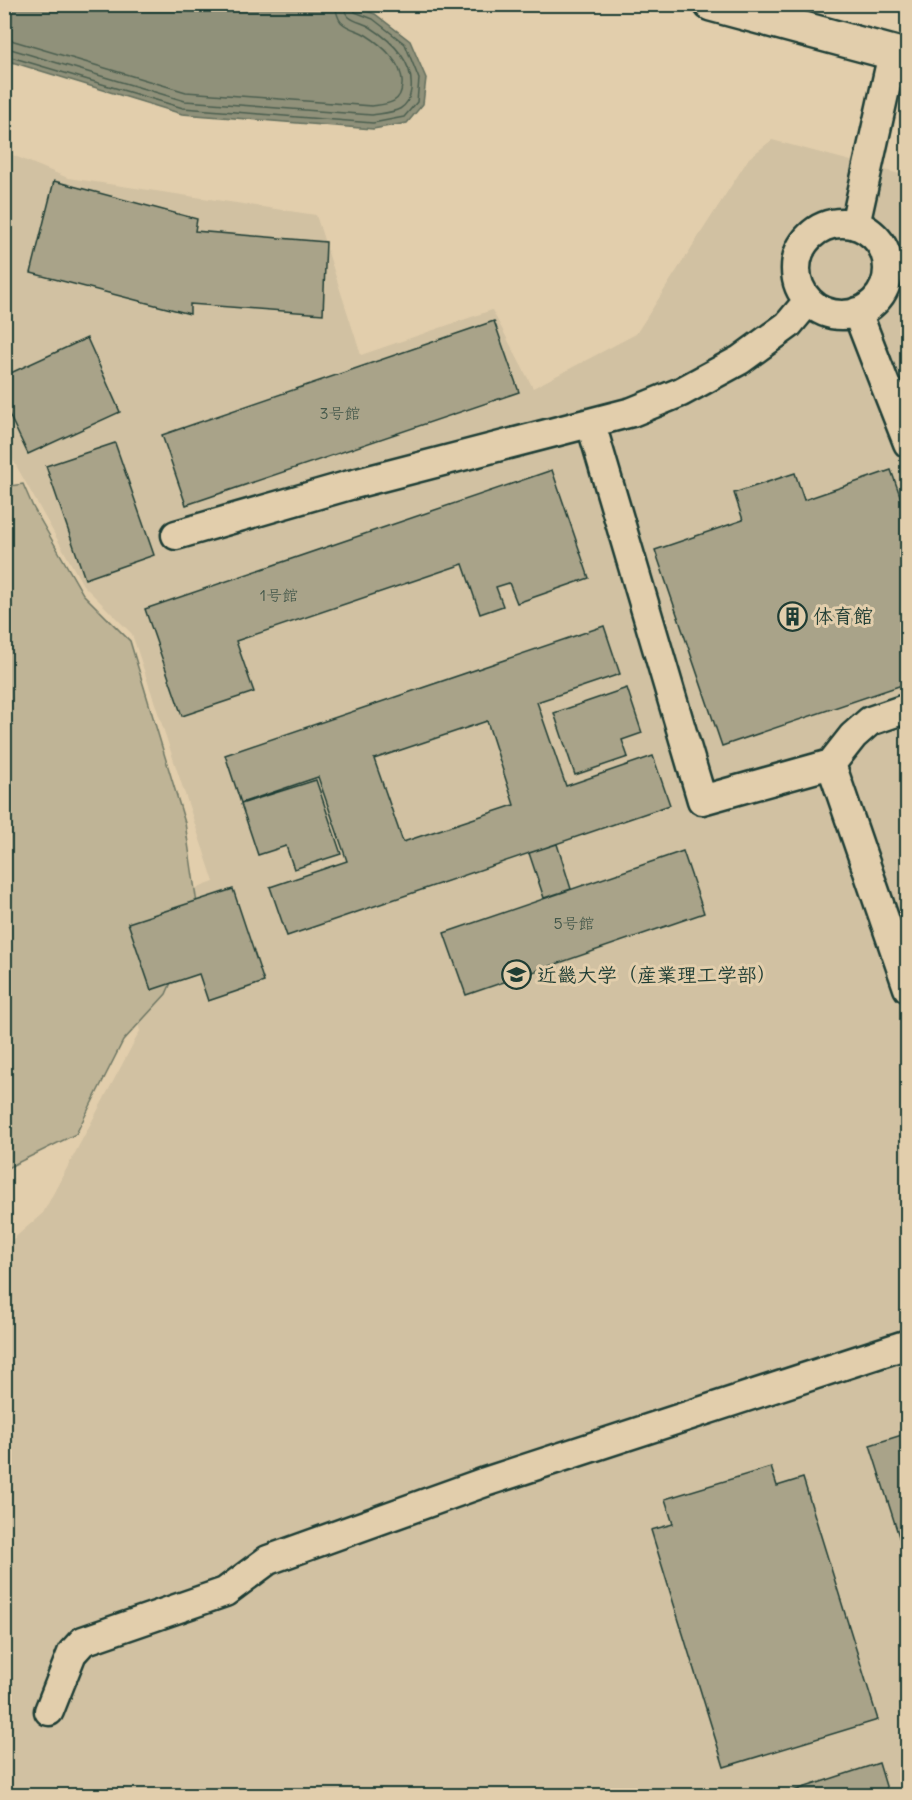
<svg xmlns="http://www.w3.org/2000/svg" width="912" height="1800" viewBox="0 0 912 1800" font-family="Delius,'Klee One',sans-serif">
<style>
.built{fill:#d1c1a2}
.green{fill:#bfb496;stroke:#6f7865;stroke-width:1.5}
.water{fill:#90917a;stroke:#636f5e;stroke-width:1.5}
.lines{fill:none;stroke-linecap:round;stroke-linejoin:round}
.shore{stroke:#4c5f50;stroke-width:1.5}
.building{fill:#a9a389;stroke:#1f3d34;stroke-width:1.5;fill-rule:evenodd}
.minor-casing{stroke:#1f3d34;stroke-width:33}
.highway-casing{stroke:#1f3d34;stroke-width:38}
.minor{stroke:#e2ceac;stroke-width:28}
.highway{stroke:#e2ceac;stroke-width:33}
.labels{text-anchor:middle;stroke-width:6;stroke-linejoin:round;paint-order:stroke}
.number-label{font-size:16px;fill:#425649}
.poi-label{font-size:20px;font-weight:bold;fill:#1f3d34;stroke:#e2ceac;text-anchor:start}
</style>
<rect width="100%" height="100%" fill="#e2ceac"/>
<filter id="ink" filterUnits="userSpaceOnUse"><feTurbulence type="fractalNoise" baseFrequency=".0167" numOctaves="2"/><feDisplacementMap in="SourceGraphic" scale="12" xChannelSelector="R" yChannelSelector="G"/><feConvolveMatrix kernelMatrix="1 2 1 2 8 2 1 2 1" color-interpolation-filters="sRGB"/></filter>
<g filter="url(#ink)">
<path class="built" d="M772,140l135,36v1619h-902l-1,-548 39,-34 97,-182 -31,-113 105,-36 -82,-248 -49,-49 -70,-125 -8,-27v-281l63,26 248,37 45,140 131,-45 41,78 103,-54 113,-176z"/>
<path class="green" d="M23,484l10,23 50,87 47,47 55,182 12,81 -7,36 -24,54 -43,47 -47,93 -71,35 -1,-682z"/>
<path class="water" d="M4,5h347l24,9 35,27 16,37 -3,26 -16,19 -34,6 -191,-15 -177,-54z"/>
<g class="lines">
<path class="shore" d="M4,38l182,54 186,14c15,-2 29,-2 30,-21 2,-21 -20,-40 -36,-50 -8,-5 -18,-6 -25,-13 -4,-5 -5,-11 -6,-18
M4,47l181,54 187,14c19,-3 36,-2 39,-25 3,-28 -19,-49 -41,-63 -6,-4 -15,-5 -21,-10 -4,-3 -4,-7 -5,-13
M4,55l179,53 190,15 31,-6 13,-15 2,-23 -14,-35 -32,-25 -18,-7 -3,-8"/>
</g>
<path class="building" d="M54,181l143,38 -2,12 131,11 -3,72 -133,-10v10l-159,-41z
M494,321l25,71 -333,113 -24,-70z
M87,338l33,74 -92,42 -24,-50v-28z
M115,443l39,112 -69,24 -39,-113z
M552,470l37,108 -72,25 -8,-20 -13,4 7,19 -23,8 -17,-50 -227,77 18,51 -72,24 -37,-107z
M891,470l17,48v165l-186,63 -67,-196 88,-30 -9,-27 61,-20 9,27z
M604,626l16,48 -83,28 29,84 87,-30 17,49 -383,131 -17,-49 77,-26 -29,-84 -77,26 -16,-48zM487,721l27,84 -111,37 -29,-83z
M627,688l15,45 -20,7 6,17 -53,18 -21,-62z
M316,780l25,74 -47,15 -8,-23 -28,9 -17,-51z
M557,844l14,45 -27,9 -15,-45z
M683,851l21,62 -238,82 -22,-62z
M233,889l31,93 -56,19 -9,-27 -48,16 -23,-67z
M908,1433v108l-7,2 -31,-98z
M771,1467l6,19 26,-8 75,242 -154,47 -73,-237 22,-6 -8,-25z
M879,1763l10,33h-111z"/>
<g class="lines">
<defs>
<path id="minor" d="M796 269a46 46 0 1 1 92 0a46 46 0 1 1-92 0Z
M855,225l38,-172
M857,312l29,75 8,9 14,5
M886,387l22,56
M591,424l111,376 129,-36 77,224
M176,535l174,-50 282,-73 49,-20 59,-32 48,-35 20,-24
M831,764l22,-28 17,-15 38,-13
M49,1711l23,-58 11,-12 142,-49 43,-32 217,-78 423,-138"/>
<path id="highway" d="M711,4l197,53"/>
</defs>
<use href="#minor" class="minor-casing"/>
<use href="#highway" class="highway-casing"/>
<use href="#minor" class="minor"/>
<use href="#highway" class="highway"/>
</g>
</g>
<defs>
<symbol id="building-ring" viewBox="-11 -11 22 22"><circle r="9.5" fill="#e2ceac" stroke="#1f3d34" stroke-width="1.5"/><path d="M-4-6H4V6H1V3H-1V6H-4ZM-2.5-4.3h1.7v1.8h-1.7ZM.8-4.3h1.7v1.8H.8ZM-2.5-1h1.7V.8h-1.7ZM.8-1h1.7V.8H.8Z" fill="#1f3d34"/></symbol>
<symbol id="university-ring" viewBox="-11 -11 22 22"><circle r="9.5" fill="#e2ceac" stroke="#1f3d34" stroke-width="1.5"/><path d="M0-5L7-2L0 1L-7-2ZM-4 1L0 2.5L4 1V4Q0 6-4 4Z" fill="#1f3d34"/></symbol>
</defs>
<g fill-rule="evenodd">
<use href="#building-ring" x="776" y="600" width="33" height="33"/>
<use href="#university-ring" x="500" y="958" width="33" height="33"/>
</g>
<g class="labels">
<g class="number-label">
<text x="340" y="419">3号館</text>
<text x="279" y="601">1号館</text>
<text x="574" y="929">5号館</text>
</g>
<g class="poi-label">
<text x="813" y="623">体育館</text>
<text x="537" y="982">近畿大学（産業理工学部）</text>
</g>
</g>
<rect width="912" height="1800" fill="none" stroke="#e2ceac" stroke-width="24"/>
<rect x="12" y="12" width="888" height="1776" fill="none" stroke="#1f3d34" stroke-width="2" filter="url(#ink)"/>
</svg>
